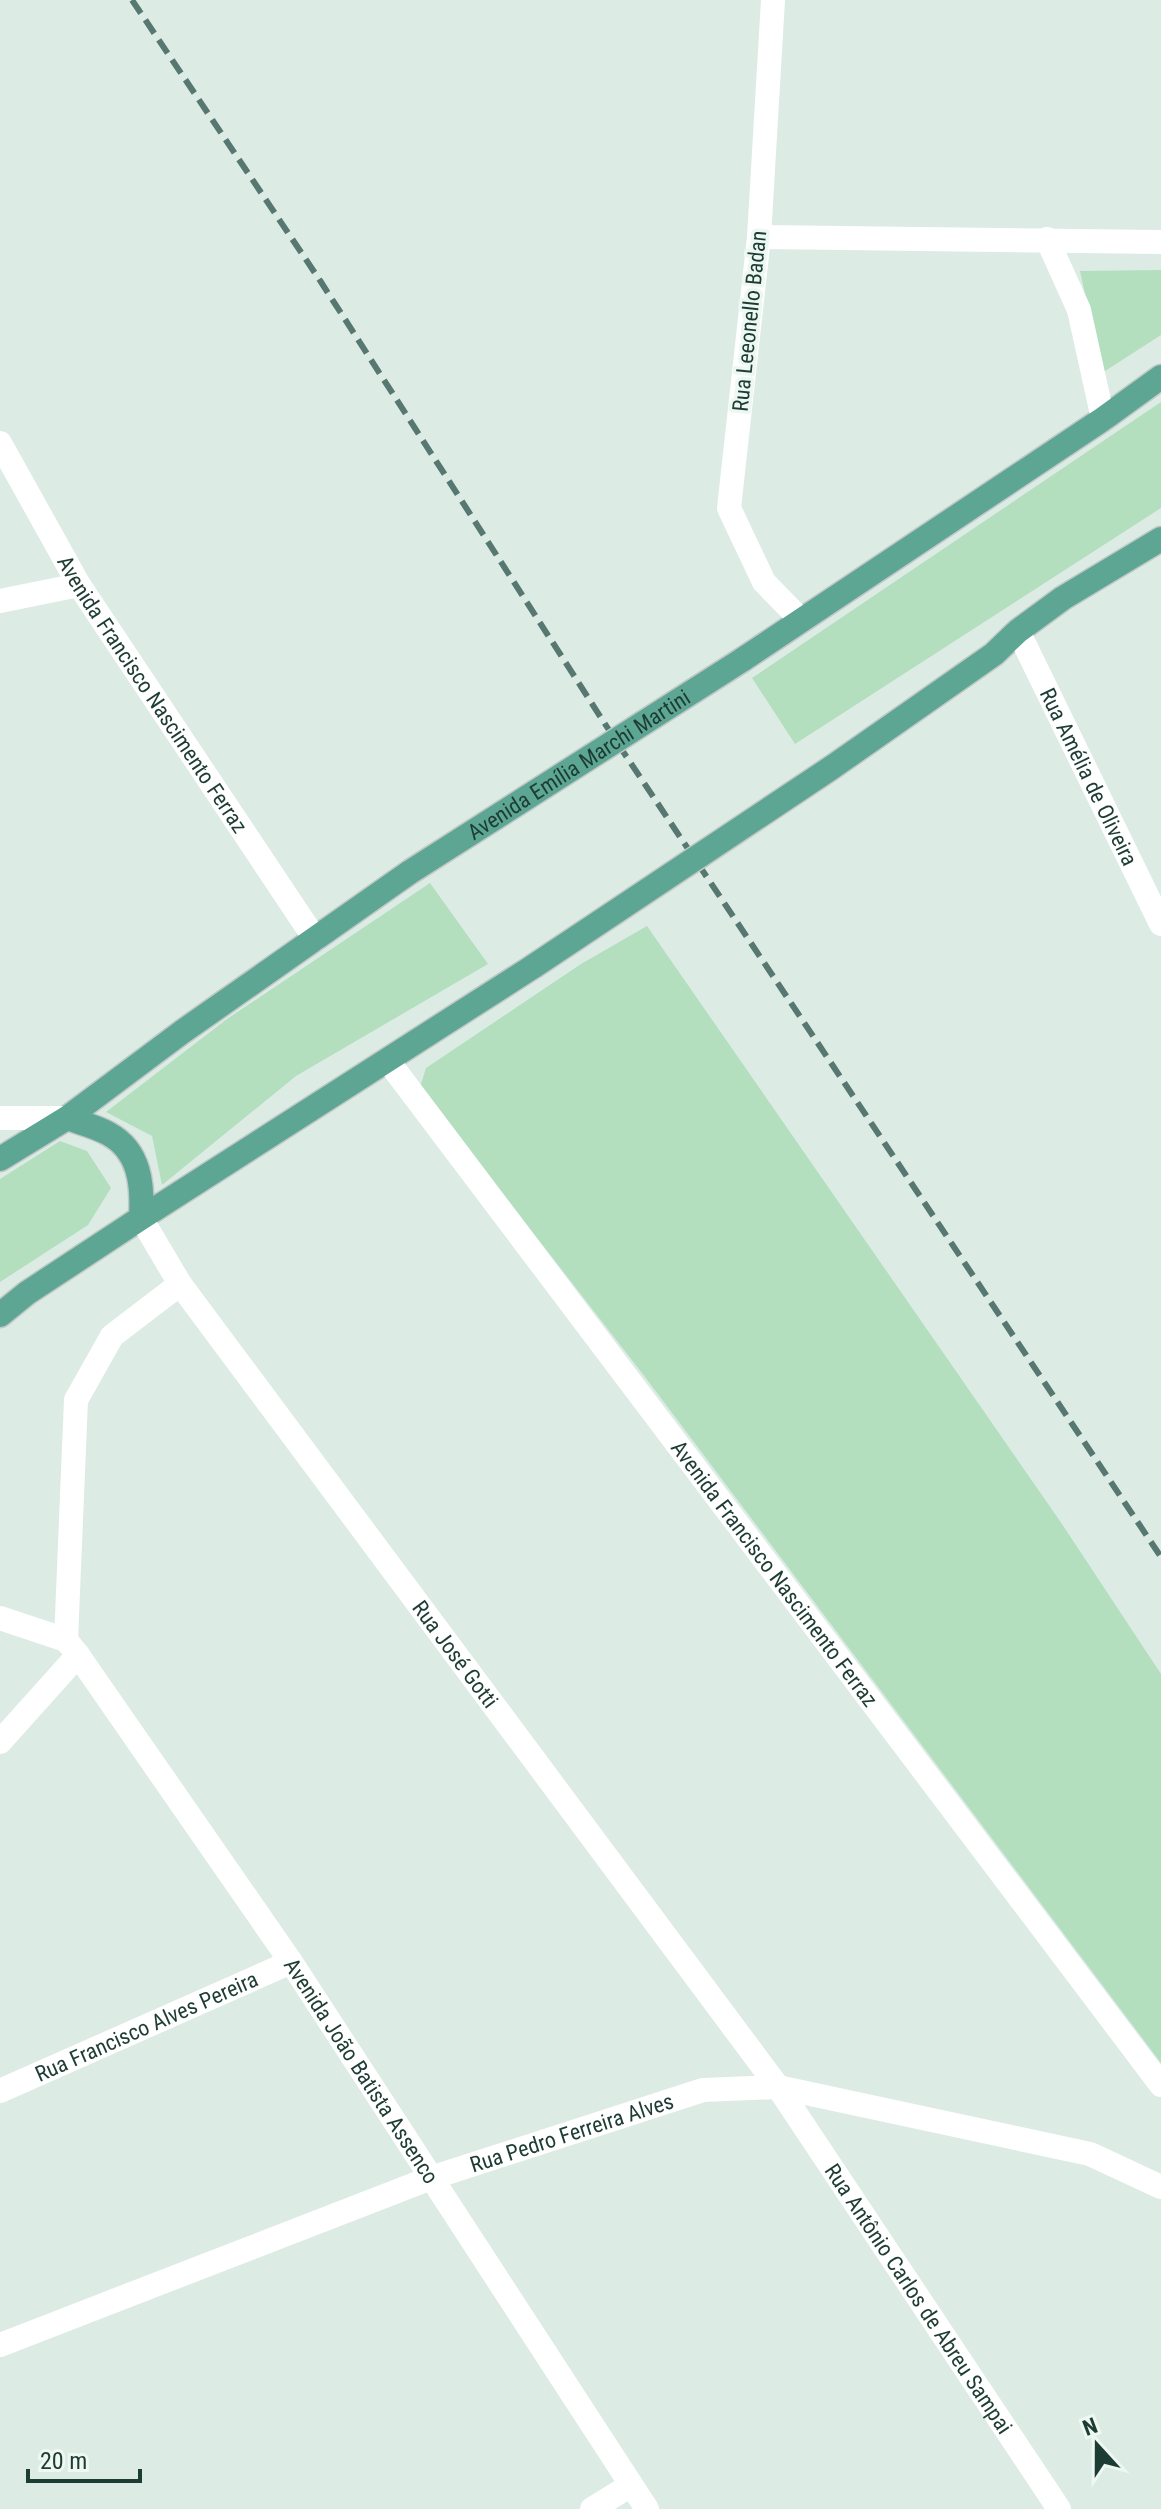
<svg xmlns="http://www.w3.org/2000/svg" width="1161" height="2509" viewBox="0 0 1161 2509" font-family="'Roboto Condensed',sans-serif">
<style>
.green{fill:#b3dfbf}
.lines{fill:none;stroke-linecap:round;stroke-linejoin:round}
.primary-casing{stroke:#c0c8c6;stroke-width:27}
.minor{stroke:#fff;stroke-width:24}
.primary{stroke:#5da693;stroke-width:24}
.rail{stroke:#577870;stroke-width:6;stroke-dasharray:16 8;stroke-linecap:butt}
.primary-bridge-casing{stroke:#c0c8c6;stroke-width:27;stroke-linecap:butt}
.primary-bridge{stroke:#5da693;stroke-width:24}
.labels{text-anchor:middle;stroke-width:7;stroke-linejoin:round;paint-order:stroke}
.street-label{font-size:22px;fill:#1d3c34;stroke:#eef8f3}
</style>
<rect width="100%" height="100%" fill="#ddebe5"/>
<path class="green" d="M1161,270v65l-59,38 -22,-102z
M1161,402v106l-366,236 -43,-66z
M430,883l58,81 -192,112 -134,109 -10,-49 -46,-24 121,-93z
M647,926l415,598 99,150v389l-516,-686 -225,-290 6,-19 155,-104z
M60,1141l27,10 24,37 -23,37 -88,57v-103z"/>
<g class="lines">
<defs>
<path id="primary" d="M742,660l361,-241 58,-42
M831,768l163,-114 24,-23 45,-33 98,-59
M67,1118c14,5 30,9 42,16 31,17 34,51 32,84
M0,1159l67,-41 115,-86 228,-160
M0,1315l27,-22 114,-75 393,-252"/>
</defs>
<use href="#primary" class="primary-casing"/>
<g class="minor">
<path d="M773,0l-14,237 -30,271 35,74 37,38"/>
<path d="M759,237l402,5"/>
<path d="M1047,239l32,71 24,109"/>
<path id="s1" d="M0,443l79,142 236,354"/>
<path d="M0,601l79,-16"/>
<path id="s2" d="M1018,631l143,293"/>
<path id="s3" d="M388,1061l773,1024"/>
<path d="M0,1118h67"/>
<path id="s4" d="M141,1218l39,66 598,803 281,422"/>
<path id="s5" d="M0,1618l66,22 12,15 213,307 356,547"/>
<path d="M66,1640l10,-240 36,-64 68,-52"/>
<path d="M0,1742l78,-87"/>
<path id="s6" d="M0,2091l291,-129"/>
<path id="s7" d="M0,2345l431,-167 272,-88 75,-3 312,67 71,33"/>
<path d="M592,2509l39,-24"/>
</g>
<use href="#primary" class="primary"/>
<path class="rail" d="M132,0l189,282 295,459 545,816"/>
<defs>
<g id="primary-bridge">
<path id="s8" d="M410,872l332,-212"/>
<path d="M534,966l297,-198"/>
</g>
</defs>
<use href="#primary-bridge" class="primary-bridge-casing"/>
<use href="#primary-bridge" class="primary-bridge"/>
</g>
<g class="labels">
<g class="street-label">
<text transform="translate(749 321) rotate(-84)" y="8">Rua Leeonello Badan</text>
<text dy="8" stroke="none"><textPath href="#s1" startOffset="294">Avenida Francisco Nascimento Ferraz</textPath></text>
<text dy="8" stroke="none"><textPath href="#s8" startOffset="200">Avenida Emília Marchi Martini</textPath></text>
<text dy="8" stroke="none"><textPath href="#s2" startOffset="162">Rua Amélia de Oliveira</textPath></text>
<text dy="8" stroke="none"><textPath href="#s3" startOffset="642">Avenida Francisco Nascimento Ferraz</textPath></text>
<text dy="8" stroke="none"><textPath href="#s4" startOffset="538">Rua José Gotti</textPath></text>
<text dy="8" stroke="none"><textPath href="#s6" startOffset="160">Rua Francisco Alves Pereira</textPath></text>
<text dy="8" stroke="none"><textPath href="#s5" startOffset="592">Avenida João Batista Assenco</textPath></text>
<text dy="8" stroke="none"><textPath href="#s7" startOffset="610">Rua Pedro Ferreira Alves</textPath></text>
<text dy="8" stroke="none"><textPath href="#s4" startOffset="1332">Rua Antônio Carlos de Abreu Sampai</textPath></text>
</g>
</g>
<g transform="translate(1097 2445) rotate(339)" stroke="#eef8f3" stroke-width="6" paint-order="stroke">
<path d="M0-6L14 30L0 20L-14 30Z" fill="#1d3c34"/>
<text y="-12" font-size="22" font-weight="bold" text-anchor="middle" fill="#1d3c34">N</text>
</g>
<path d="M28 2469v12h112v-12" fill="none" stroke="#1d3c34" stroke-width="4"/>
<text x="40" y="2469" font-size="24" fill="#1d3c34" stroke="#eef8f3" stroke-width="6" paint-order="stroke">20 m</text>
</svg>
